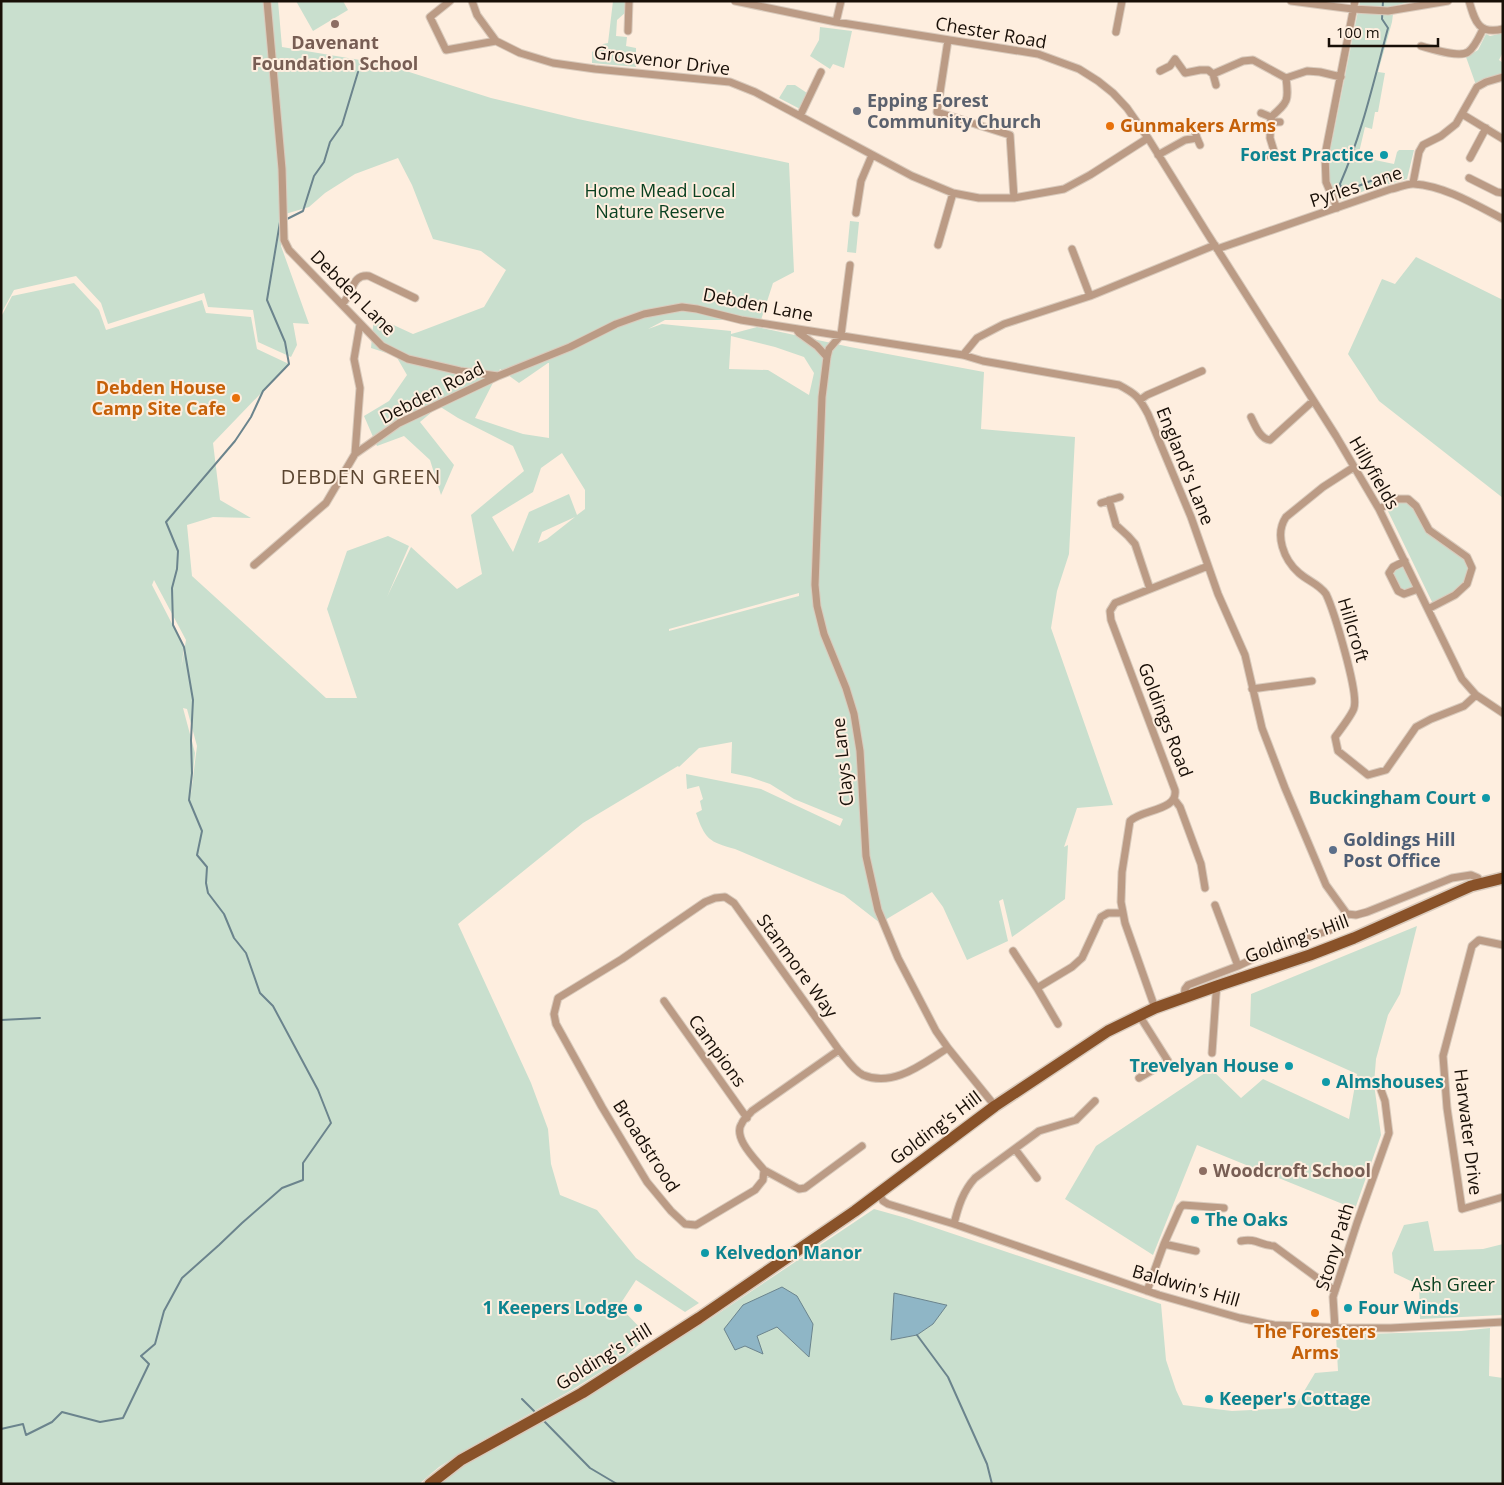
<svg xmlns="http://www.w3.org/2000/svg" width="1504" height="1485" viewBox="0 0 1504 1485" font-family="'Open Sans',sans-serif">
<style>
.green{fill:#c9dfce;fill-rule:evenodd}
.water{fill:#8fb6c6;stroke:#6b848d}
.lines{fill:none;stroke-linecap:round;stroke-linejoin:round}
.stream{stroke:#6b848d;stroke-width:2}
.minor-casing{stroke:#d9cabc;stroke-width:9}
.primary-casing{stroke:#d9cabc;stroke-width:14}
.minor{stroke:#bb9b85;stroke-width:7}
.primary{stroke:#895229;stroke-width:11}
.education-dot{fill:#8d6e63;stroke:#feeedf;stroke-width:2}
.worship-dot{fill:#6b7280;stroke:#feeedf;stroke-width:2}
.food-dot{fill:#e8710a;stroke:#feeedf;stroke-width:2}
.culture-dot{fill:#0f9aa8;stroke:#feeedf;stroke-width:2}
.service-dot{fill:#5c6f8a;stroke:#feeedf;stroke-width:2}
.labels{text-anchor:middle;stroke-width:4;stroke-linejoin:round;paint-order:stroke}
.street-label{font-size:18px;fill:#180f07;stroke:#feeedf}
.education-label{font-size:18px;font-weight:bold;fill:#785e54;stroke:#feeedf}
.worship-label{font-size:18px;font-weight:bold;fill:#5b616d;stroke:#feeedf;text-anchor:start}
.food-label{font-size:18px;font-weight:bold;fill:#c56008;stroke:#feeedf;text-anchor:start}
.culture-label{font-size:18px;font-weight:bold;fill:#0d838f;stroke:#feeedf;text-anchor:start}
.park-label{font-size:18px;fill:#0b4121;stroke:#feeedf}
.service-label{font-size:18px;font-weight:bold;fill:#4e5e75;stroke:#feeedf;text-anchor:start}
.quarter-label{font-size:20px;letter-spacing:1px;fill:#5b4530;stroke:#feeedf}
</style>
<rect width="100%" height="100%" fill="#feeedf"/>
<path class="green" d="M1,1h277l4,46 102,17 107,34 87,21 211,44 5,109 -21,11 -12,37h-96l-17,9 14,-5 69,7v3l26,-7 93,20 134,25 -3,57 94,8 -6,117 -12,37 -6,37 62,177 -36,3 -13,39 4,-2 -3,54 -53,38 -9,-38 -4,2 9,40 -41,19 -24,-53 -11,-15 -52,31 -36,-28 -109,-46c-26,-7 -30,-10 -39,-36l6,-3 -2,-9 3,-2 -4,-13 -12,3 -1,-15 75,15 79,37 3,-7 -49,-20 -24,-15 -20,-7 -19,-4 1,-31 -33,6 -20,19 -1,-1 -95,57 -125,101 73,159 17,46 3,35 9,31 37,15 39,48 63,45 -14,9 -49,-32 -17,26 29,30 -23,21 -55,34 -101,57 -30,19 -20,17h-418v-1167l11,-21 62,-13 25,27 7,20 96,-30 4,13 45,4 6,32 32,15 -76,79 7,57 31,18 -38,-1 -26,8 5,51 134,122h31l-30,-89 20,-58 41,-15 21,10 -22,51 24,-50 46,42 25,-15 -11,-59 53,-44 -11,-25 -55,-28 -19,-12 -19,16 34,43 -13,30 -11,-35 -26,-24 -27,10 -13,-30 25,-15 18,-26 -11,-19 -25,-8 3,-32 39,18 71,-27 22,-37 -25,-19 -48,-12 -21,-54 -14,-27 -43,16 -30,19 -16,14 -27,8 -1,31 28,78 -16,-1 4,22 -6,12 -33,-15 -5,-32 -45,-3 -4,-14 -96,31 -7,-21 -25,-27 -62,14 -13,24zM731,336l44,11 29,10 10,16 -5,22 -41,-25 -39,-1zM548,363h1v75l-26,-4 -48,-16 25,-49 19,14zM562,453l23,37v19l-8,6 -8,-21 -40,18 -16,40 -21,-35 41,-25 8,-24zM575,517l-28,22 -9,4 4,-11zM154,580l32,60 -5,29 3,-22 -32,-62zM799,593v3l-130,35v-2zM183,708l4,1 10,37 -7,55 5,-48z
M296,1h47l5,9 -35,21z
M613,1h14l-1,11 -9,8 -1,16 11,1 -1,9 10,2v19l-44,-4v-11l11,-8 5,-1z
M1360,1h53l-19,5 -2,16 -14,50 7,1 -7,39h-3l-3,17 -7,-2 -8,34 12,2 1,-4 24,5 3,-12 2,-2h15l-7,29 -43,12 -25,10 -11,-21 1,-24z
M820,27l32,4 -8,37 -11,-4 -3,5 -20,-13 9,-16z
M1503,33v19l-4,8 4,3v11l-19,5 -8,6 -10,-28 12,-7 8,-16 4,2z
M787,85h8l12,8 -7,16 -21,-11z
M850,221l9,1 -3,31 -9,-1z
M1416,257l87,43v198l-124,-97 -31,-47 34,-75 13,5z
M1408,499l21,31 23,15 20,23 -5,16 -33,22 -49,-101z
M1405,561l13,28 -14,5 -14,-21z
M1417,926l-17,68 -12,21 -12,44 -2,25 7,51 -26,74 -158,-64 -44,110 -88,-56 31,-53 115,-77 30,29 22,-19 86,40 8,-45 -107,-48 1,-32z
M874,1209l32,9 255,86 5,56 10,30 7,15 49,6 62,-3 21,-35 23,-2 -2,-36 125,-4 29,-3 -1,48 14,2v106h-1066l40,-29 106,-59 127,-77zM894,1294l39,30 -16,11 -25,5zM797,1296l12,61 -32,-30 -21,9 7,18 -18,-8z
M1428,1221l6,30 49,-2 20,-5v71l-83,4 -1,-34 -25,-12 -2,-20 12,-28z"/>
<path class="water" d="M782,1287l15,9 16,28 -4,33 -32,-30 -20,9 6,18 -18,-8 -10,4 -11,-21 19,-24z
M894,1293l52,12h1l-14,19 -16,11 -26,5z"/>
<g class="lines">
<path class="stream" d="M1383,1l-1,18 6,9c-14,52 -26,106 -48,156l2,6 4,1 32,-13 24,-2
M285,220l18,-9 11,-35 10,-14 6,-20 12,-17 16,-53
M1,1020l39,-2
M917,1335l31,42 39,87 5,20
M522,1399l14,14
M543,1420l47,48 27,16
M1,1429l22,-5 3,11 26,-13 10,-10 38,10 23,-4 26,-54 -8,-8 14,-12 9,-33 18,-33 37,-33 23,-22 40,-35 21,-8v-17l28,-40 -13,-33 -45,-84 -13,-13 -14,-40 -12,-15 -10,-24 -16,-21 -2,-10 1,-16 -10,-12 5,-24 -13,-31 3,-27 -1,-33 2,-40 -9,-53 -11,-22 -1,-37 5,-19 1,-18 -12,-29 69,-81 16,-24 12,-26 26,-27 -4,-22 -18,-42 13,-78"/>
<defs>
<path id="minor" d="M267,1l15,168 2,71 5,10 93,96 26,13 52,12 38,5 72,-29 46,-23 28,-10 38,-7 15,2 44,11 222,35 20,6 136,24c17,9 20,12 29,29l43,103 27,77 27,61 17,73 23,60 41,97 21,29
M450,1l-20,16 16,33 50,-9
M472,1l5,14 19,26 24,12 33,10 42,6 135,13 25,10 157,84 41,17 26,5h35l50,-9 26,-14 58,-37
M735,1l101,21 202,32 41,15 19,12 15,12 14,15 21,30 59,95 129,203 43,73 83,170 14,16 27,18
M1291,1l62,8 35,2 60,-10
M1469,1c6,20 9,34 34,28
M836,22l5,-21
M628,31l1,-30
M1116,32l6,-31
M948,40l-11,72 73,23 4,63
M1421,46c11,3 38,12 47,6 7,-5 11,-15 15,-23
M1160,71l10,-5 5,-7 10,14 15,-3h8l5,4 3,11
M1213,74l30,-13 10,-1 33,18 21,-7 13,1 21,5
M1261,113l10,4
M1462,114l41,25
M800,116l21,-44
M1271,117c17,-15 18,-16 15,-39
M1271,122h9
M1194,128l3,10
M1158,155l27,-15 12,-2 3,7
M1266,156l8,-5 -4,-13 1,-21
M1470,158l16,-30
M1469,178l28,14 6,1
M1413,183l6,-31 4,-7 18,-9 15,-12 21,-37 9,-5 17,-5
M1337,208l-11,-26 -1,-27 30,-154
M856,213l5,-32 11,-26
M938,245l15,-52
M1072,249l18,47
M1217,249l174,-60c7,-1 16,-6 23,-5 31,2 62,21 89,35
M850,265l-9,70 -12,14 -2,8 -5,40 -7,188 2,21 7,28 22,54 8,26 6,37 6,105 12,54 20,48 38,73 12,17 47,58
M342,304c12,-11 9,-30 27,-28l46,22
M796,329l3,4 18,13 10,11
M963,355l14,-17 27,-14 86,-28 125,-51
M1140,400l7,-5 55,-24
M1251,417c4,8 9,22 19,23l43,-39
M355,454l44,-31 99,-47
M1354,467l-31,20 -37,30c-12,18 -2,43 13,56 9,8 20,11 27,21 8,17 33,99 28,114 -2,7 -14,22 -19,29l3,14 30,24 18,-5 30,-43 15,-8 33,-13 12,-11
M1109,500l7,25 12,11 7,8 15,45
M1101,503l19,-6
M1379,509l18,-10h11l8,7 13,24 38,27 5,11 -5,16 -12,11 -27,14
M1405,561l-12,6 -4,6 9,18 6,3 14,-5
M254,565l72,-62 29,-49 5,-66 -6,-29 6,-35
M1252,689l60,-8
M1174,799l6,8 21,57 4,24
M1215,905l23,61
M1503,945l-24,-5 -7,6 -29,110 4,52 15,101 41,-12
M1013,951l24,37 21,36
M1037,988l35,-21 10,-9 19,-41 7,-4h15
M1184,997l1,-8 3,-4 50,-19 49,-23 41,-12 10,-5 9,-12 9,1 11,-3 85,-34 19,-3 7,3 2,5
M664,1001l83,117
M1155,1008l-30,-85 -4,-21 1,-30 8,-51c12,-12 48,-10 45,-31l-64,-170 -1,-9 5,-8 93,-37
M1139,1015l29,46 -29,17
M839,1050l-87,61c-3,4 -8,7 -10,12 -10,14 13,36 22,47l-1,10 -8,10 -59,35 -11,-1 -14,-13 -24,-29 -45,-75 -46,-83 -2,-10 4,-16 64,-39 83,-57 10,-4 10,-1 9,6 105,147c7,8 14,20 24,25 31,13 60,-12 85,-27
M1212,1053l4,-58 1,-9
M1015,1149l22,29
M764,1170l35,19 6,-1 57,-42
M879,1193l4,8 5,3 66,20 205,71 81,23 34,7 71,3h46l112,-6
M954,1224c4,-17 9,-33 21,-46l64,-47 37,-11 19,-19
M1241,1241c15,-3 19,4 33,5l61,45
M1164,1244l32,7
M1147,1291l17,-47 16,-36 3,-3 41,3
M1335,1328l-2,-31 24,-74 32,-90 -4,-32 -4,-11"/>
<path id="primary" d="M430,1484l31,-24 121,-67 117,-75 156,-107 140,-105 113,-75 47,-23 62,-22 93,-31 44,-17 117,-52 32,-8"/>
</defs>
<use href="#minor" class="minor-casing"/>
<use href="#primary" class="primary-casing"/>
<use href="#minor" class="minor"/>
<use href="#primary" class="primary"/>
</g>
<g class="education-dot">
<circle cx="335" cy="24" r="5"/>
<circle cx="1203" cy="1171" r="5"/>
</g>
<circle class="worship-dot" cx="857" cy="111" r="5"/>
<g class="food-dot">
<circle cx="1110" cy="126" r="5"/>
<circle cx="236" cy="398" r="5"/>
<circle cx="1315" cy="1313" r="5"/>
</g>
<g class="culture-dot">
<circle cx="1384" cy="155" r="5"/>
<circle cx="1486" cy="798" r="5"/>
<circle cx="1289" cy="1066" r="5"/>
<circle cx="1326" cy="1082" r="5"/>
<circle cx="1195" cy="1220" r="5"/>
<circle cx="705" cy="1253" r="5"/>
<circle cx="638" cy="1308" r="5"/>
<circle cx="1348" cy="1308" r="5"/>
<circle cx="1209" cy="1399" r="5"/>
</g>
<circle class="service-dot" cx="1333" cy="850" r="5"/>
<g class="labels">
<g class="street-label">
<text transform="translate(991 33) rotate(10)" y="6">Chester Road</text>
<text transform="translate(662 61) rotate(7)" y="6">Grosvenor Drive</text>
<text transform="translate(1356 187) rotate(-18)" y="6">Pyrles Lane</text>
<text transform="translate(353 293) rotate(45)" y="6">Debden Lane</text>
<text transform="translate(758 305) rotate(11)" y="6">Debden Lane</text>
<text transform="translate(432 393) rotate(-27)" y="6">Debden Road</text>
<text transform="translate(1185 466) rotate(68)" y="6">England's Lane</text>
<text transform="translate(1374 473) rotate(60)" y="6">Hillyfields</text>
<text transform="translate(1353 630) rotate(73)" y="6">Hillcroft</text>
<text transform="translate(1165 720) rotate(69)" y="6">Goldings Road</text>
<text transform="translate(843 762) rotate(-96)" y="6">Clays Lane</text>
<text transform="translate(1297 939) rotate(-20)" y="6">Golding's Hill</text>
<text transform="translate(797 966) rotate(54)" y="6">Stanmore Way</text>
<text transform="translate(717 1051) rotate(54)" y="6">Campions</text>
<text transform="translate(936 1128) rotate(-37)" y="6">Golding's Hill</text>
<text transform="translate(1468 1132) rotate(83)" y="6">Harwater Drive</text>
<text transform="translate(646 1146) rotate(57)" y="6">Broadstrood</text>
<text transform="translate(1335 1247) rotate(-73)" y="6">Stony Path</text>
<text transform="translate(1186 1286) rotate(16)" y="6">Baldwin's Hill</text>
<text transform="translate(604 1357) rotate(-32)" y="6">Golding's Hill</text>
</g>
<g class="education-label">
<text x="335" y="49">Davenant<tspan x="335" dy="21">Foundation School</tspan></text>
<text x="1213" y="1177" text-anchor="start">Woodcroft School</text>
</g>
<g class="worship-label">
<text x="867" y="107">Epping Forest<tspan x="867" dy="21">Community Church</tspan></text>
</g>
<g class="food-label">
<text x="1120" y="132">Gunmakers Arms</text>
<text x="226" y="394" text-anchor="end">Debden House<tspan x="226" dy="21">Camp Site Cafe</tspan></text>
<text x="1315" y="1338" text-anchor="middle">The Foresters<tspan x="1315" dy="21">Arms</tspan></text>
</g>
<g class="culture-label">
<text x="1374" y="161" text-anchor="end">Forest Practice</text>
<text x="1476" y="804" text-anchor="end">Buckingham Court</text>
<text x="1279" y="1072" text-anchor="end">Trevelyan House</text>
<text x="1336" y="1088">Almshouses</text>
<text x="1205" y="1226">The Oaks</text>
<text x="715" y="1259">Kelvedon Manor</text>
<text x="628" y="1314" text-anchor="end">1 Keepers Lodge</text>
<text x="1358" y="1314">Four Winds</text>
<text x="1219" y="1405">Keeper's Cottage</text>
</g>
<g class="park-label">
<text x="660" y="197">Home Mead Local<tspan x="660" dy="21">Nature Reserve</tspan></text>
<text x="1453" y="1291">Ash Greer</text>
</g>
<g class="service-label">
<text x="1343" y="846">Goldings Hill<tspan x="1343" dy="21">Post Office</tspan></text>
</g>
<g class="quarter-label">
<text x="361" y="484">DEBDEN GREEN</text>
</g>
</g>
<rect width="1504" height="1485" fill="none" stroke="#180f07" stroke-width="5"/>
<path d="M1329 38v8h109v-8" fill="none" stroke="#180f07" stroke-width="2.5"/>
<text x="1336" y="38" font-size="15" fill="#180f07" stroke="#feeedf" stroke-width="4" paint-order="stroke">100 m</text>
</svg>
